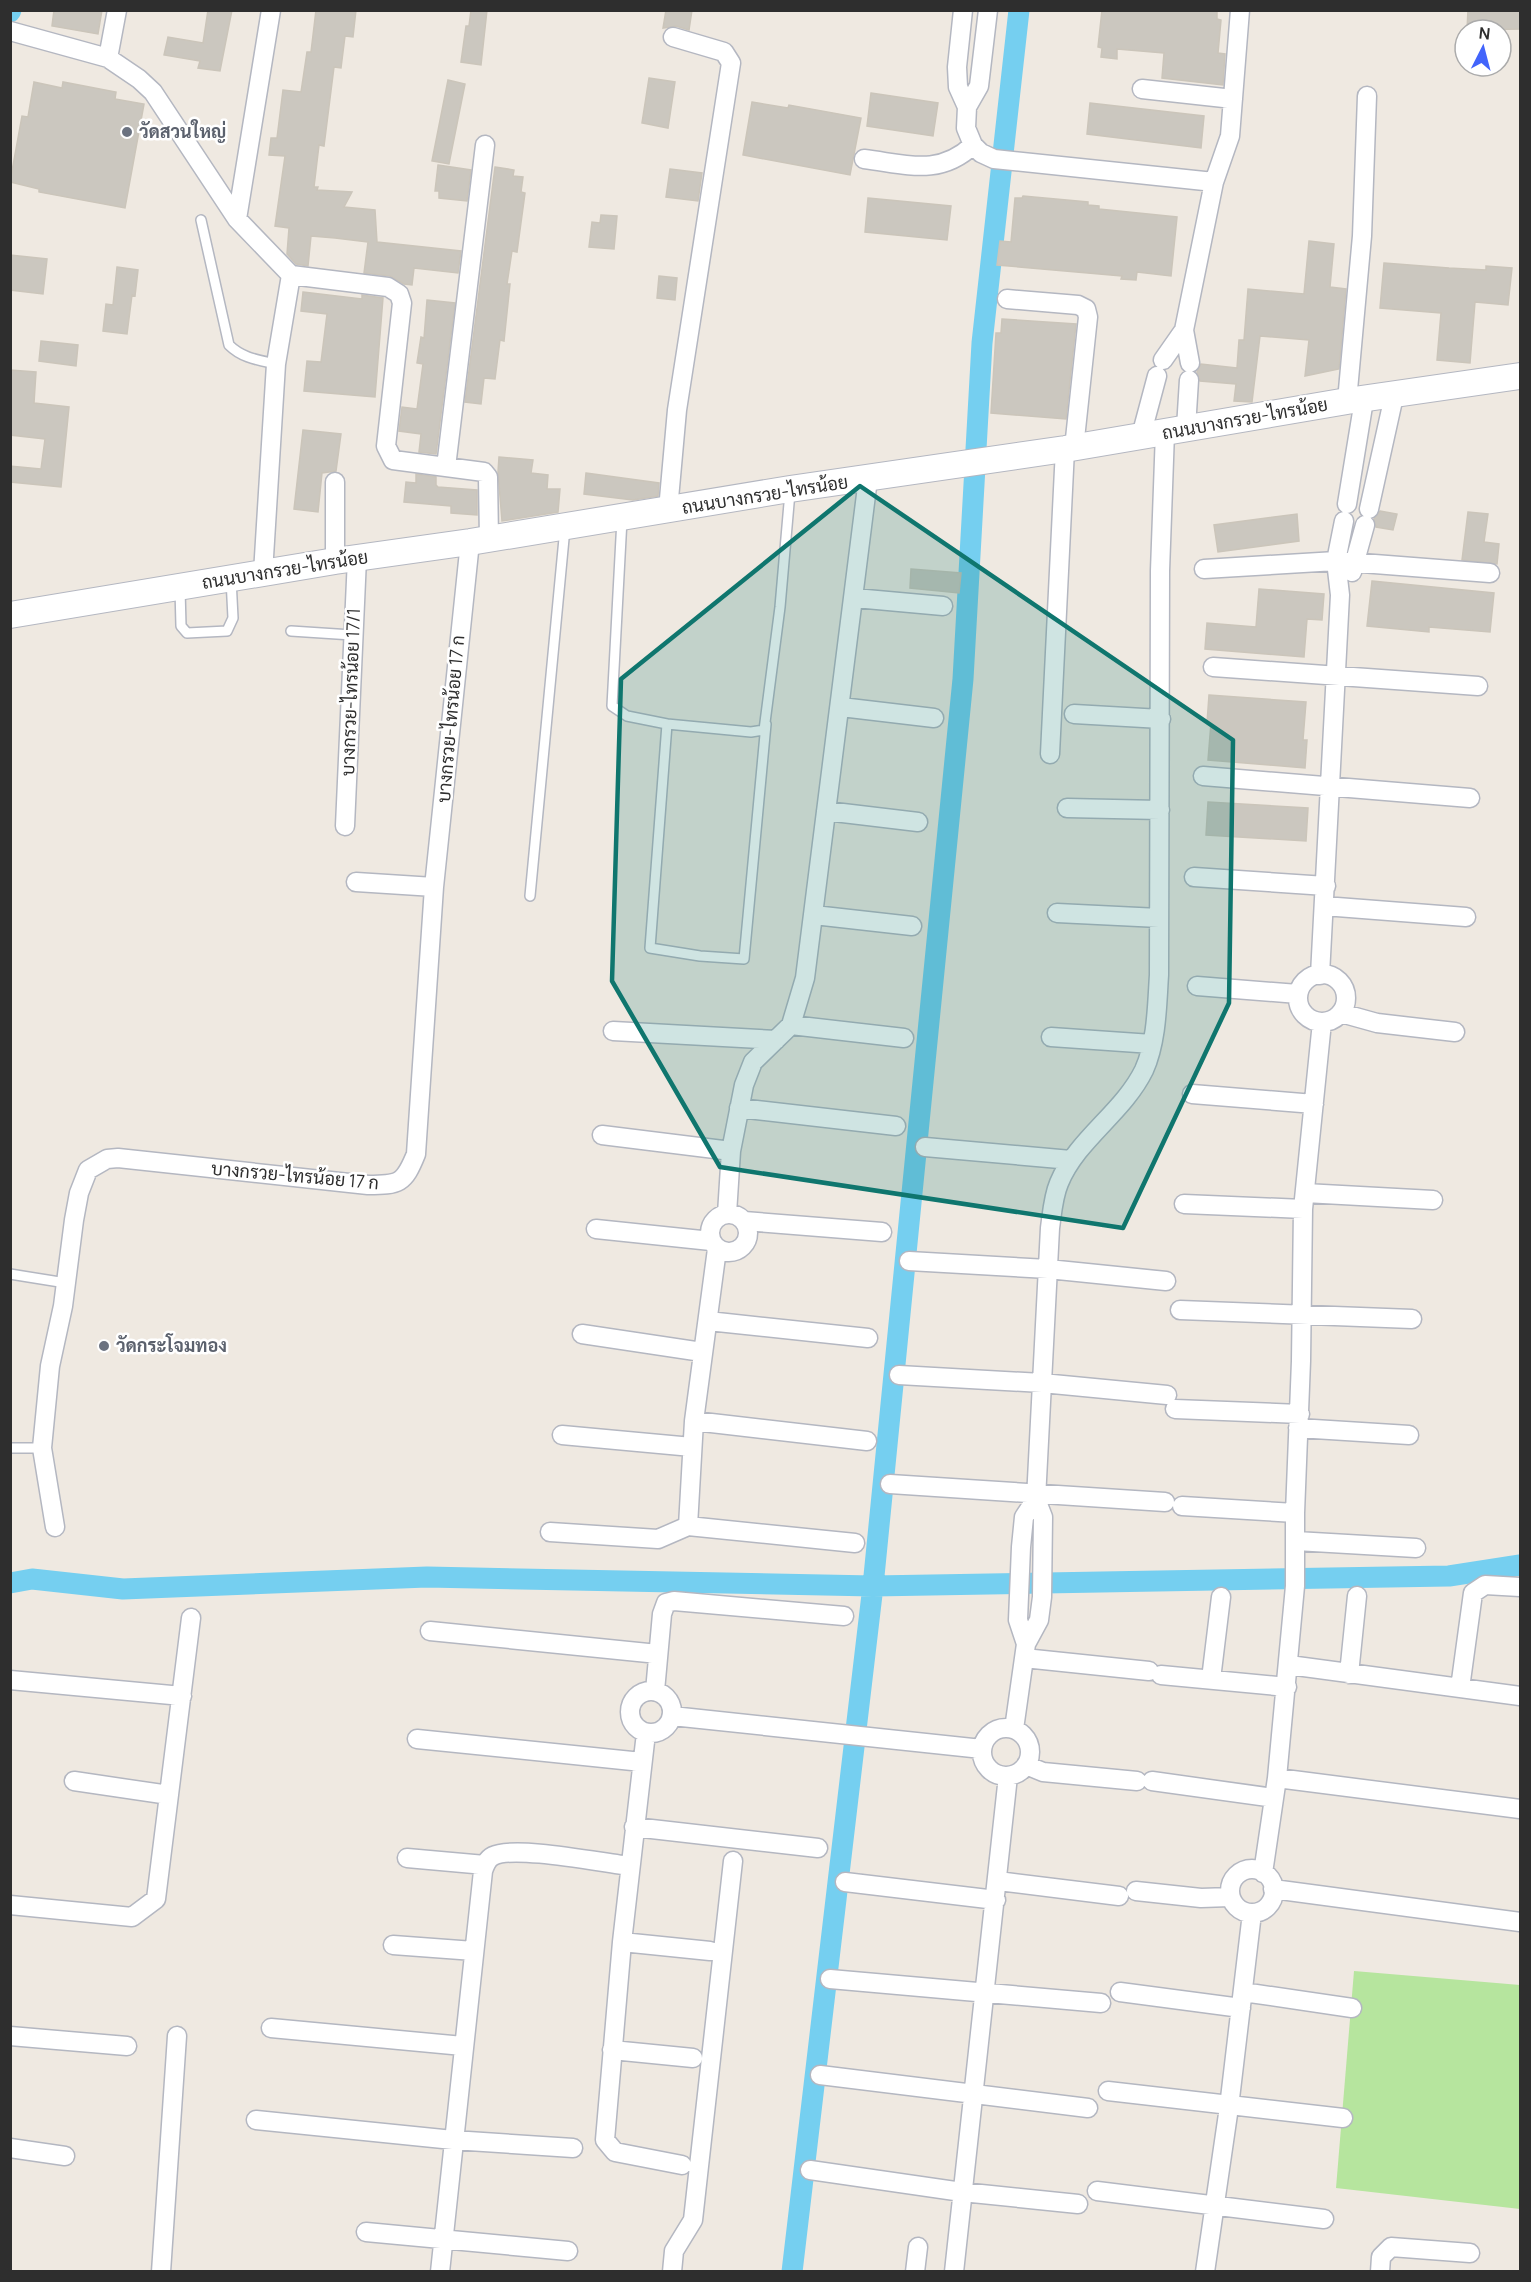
<svg xmlns="http://www.w3.org/2000/svg" width="1531" height="2282" viewBox="0 0 1531 2282" font-family="Manrope,Sarabun,sans-serif">
<style>
.grass{fill:#b6e59e}
.lines{fill:none;stroke-linecap:round;stroke-linejoin:round}
.canal{stroke:#75cff0;stroke-width:21}
.building{fill:#cbc7bf;stroke:#cbc5ba;stroke-width:1.5}
.service-casing{stroke:#b4b7c1;stroke-width:12}
.minor-casing{stroke:#b4b7c1;stroke-width:21}
.secondary-casing{stroke:#b4b7c1;stroke-width:28}
.service{stroke:#fff;stroke-width:9}
.minor{stroke:#fff;stroke-width:18}
.secondary{stroke:#fff;stroke-width:26}
.marked{fill:#0f766e;fill-opacity:0.2;stroke:#0f766e;stroke-width:4.5;stroke-linejoin:round}
.worship-dot{fill:#6b7280;stroke:#fff;stroke-width:2}
.labels{text-anchor:middle;stroke-width:5;stroke-linejoin:round;paint-order:stroke}
.worship-label{font-size:18px;font-weight:bold;fill:#5b616d;stroke:#fff;text-anchor:start}
.street-label{font-size:18px;fill:#2e2e2e;stroke:#fff}
</style>
<rect width="100%" height="100%" fill="#efe9e1"/>
<path class="grass" d="M1354,1971l166,14v224l-184,-21z"/>
<g class="lines">
<path class="canal" d="M10,12l1,-2
M10,1583l22,-4 91,10 304,-12 446,9 576,-10 71,-11
M792,2272l81,-686 90,-907 19,-336 37,-333"/>
</g>
<path class="building" d="M54,10h48l-4,24 -46,-8z
M208,10h24l-12,61 -22,-3 2,-7 -36,-6 4,-18 35,6z
M316,10h40l-3,27 -8,-1 -4,32 -7,-1 -10,79 -5,-1 -5,42h4l-1,3 35,2 -8,15 31,3 2,32 84,9 -3,22 -44,-5 -2,17 -8,-1 -14,-8 -26,-3 4,-31 -33,-4 -24,-2 -3,30 -12,-2 -9,-10 2,-26 -14,-2 10,-70 -16,-1 2,-17h6l6,-48 18,2 6,-40h4z
M471,10h16l-6,55 -20,-3 5,-36h3z
M666,10h26l-3,20 -13,-4 -13,2z
M1102,10h115v9l4,1 -3,33 7,1 -2,31 -61,-7 2,-25 -47,-4v10l-16,-2 1,-9 -4,-1z
M1468,10h53v19l-54,1z
M649,78l26,4 -7,46 -26,-5z
M448,80l17,4 -16,80 -17,-3z
M34,82l28,6 1,-6 53,10 -1,7 29,5 -19,104 -86,-16v-3l-29,-7 12,-66 6,1z
M871,93l67,10 -5,33 -66,-10z
M752,102l36,6 1,-3 72,13 -11,57 -107,-20z
M1090,103l114,13 -3,32 -114,-14z
M438,165l33,5 -4,31 -28,-3v-7h-4z
M495,167l19,3 -1,6 10,1 -2,15 4,1 -8,59 -5,-1 -5,33h3l-6,57 -4,-1 -5,39 -11,-1 -3,26 -16,-2z
M670,169l32,4 -4,28 -32,-4z
M1023,196l65,6v3l11,1v3l78,8 -6,59 -34,-4 -1,8 -15,-1 1,-3 -125,-11 3,-24 11,1 4,-44h7z
M868,198l83,8 -4,34 -82,-8z
M601,215l16,1 -3,33 -25,-2 3,-25 8,1z
M1309,241l25,3 -4,43 16,2 -7,80 -34,7 4,-36 -49,-4 -8,66 -18,-1 2,-17 -36,-3 -3,-9 4,-8 36,4 2,-28h5l4,-51 56,5z
M10,255l37,4 -4,35 -33,-4z
M1384,263l65,5 37,2v-4l26,2 -4,37 -33,-3 -5,61 -33,-3 4,-47 -61,-5z
M117,267l21,3 -3,26 -3,-1 -5,39 -24,-3 3,-27 7,1z
M659,276l18,2 -2,22 -18,-2z
M303,292l59,7v-4l21,3 -8,99 -71,-6 3,-30 14,1 6,-48 -26,-3z
M427,300l28,3 -19,151 -17,-2 2,-18 -22,-3 3,-24 15,2 6,-45 -6,-1 4,-26 3,1z
M1002,319l74,5 -10,95 -75,-6 5,-80h5z
M41,341l37,4 -2,21 -37,-5z
M10,370l26,2 -2,31 35,4 -8,80 -51,-5v-16l31,3 4,-30 -35,-4z
M303,430l38,4 -5,37 -14,2 -4,39 -24,-3z
M499,457l34,3 -2,13 17,2 -1,14h13l-2,23 -56,9 -4,-49z
M586,473l73,10 -1,13 -25,4 -49,-6z
M416,474l20,3v8l2,2 39,3v25l-26,-2v-7l-47,-4 2,-20 10,1z
M1380,511l17,3 -4,16 -17,-3 -2,-8z
M1468,512l20,2 -4,28 15,2 -2,20 -35,-4z
M1297,514l2,27 -81,11 -4,-27z
M911,569l50,4 -2,20 -49,-5z
M1372,581l122,12 -4,39 -61,-5v5l-62,-6z
M1259,589l65,5 -2,26 -15,-1 -3,38 -99,-8 2,-26 49,4z
M1209,695l97,7 -3,38h4l-2,28 -97,-8 3,-37h-4z
M1208,802l100,6 -2,33 -100,-6z"/>
<g class="lines">
<defs>
<path id="service" d="M201,220l28,125c13,13 29,15 47,19
M622,519l-10,187 15,10 40,8 -17,224 50,8 44,3 22,-235
M180,589l1,37 6,7 40,-2 6,-13 -2,-39
M291,631l61,4
M667,724l84,8 13,-2 16,-123 10,-115
M530,896l35,-368
M10,1274l56,9
M10,1448h32"/>
<path id="minor" d="M963,10l-6,57 1,20 9,20 -1,21 7,17 8,8 13,6 220,23
M10,31l98,27 31,21 14,13 84,127 54,56 97,12 11,7 3,9 -16,143 7,14 91,12 4,5 1,62
M108,58l9,-48
M1142,89l91,10
M967,107l12,-21 9,-76
M864,159c42,5 75,18 109,-14
M237,219l34,-209
M1007,299l71,6 8,4 2,8 -14,131
M1163,360l21,-30
M1190,363l-6,-33 30,-148 16,-46 10,-126
M1347,401l15,-165 5,-140
M1186,428l3,-48
M1141,436l16,-60
M446,467l39,-322
M1347,504l17,-104
M1369,509l25,-113
M668,510l9,-100 54,-347 -7,-11 -51,-15
M335,561v-79
M1204,569l132,-8 154,12
M1352,572l13,-47
M263,573l13,-209 15,-89
M855,598l88,8
M1213,667l265,19
M841,707l93,11
M1074,714l87,5
M1050,754l15,-305
M1203,776l267,22
M1067,808l93,2
M826,811l92,11
M345,826l12,-268
M1194,877l132,9
M356,882l78,5
M1324,906l142,11
M1057,913l102,5
M814,915l98,11
M1298 998a24 24 0 1 1 48 0a24 24 0 1 1-48 0Z
M1320,975l20,-380 -4,-34 8,-40
M1197,986l101,8
M1341,1013l36,10 78,9
M791,1025l113,13
M613,1031l163,9
M1051,1037l101,7
M1192,1094l122,10
M739,1108l157,18
M602,1135l129,16
M925,1147l146,13
M1305,1193l128,7
M1184,1204l119,5
M710 1233a19 19 0 1 1 38 0a19 19 0 1 1-38 0Z
M727,1214l4,-63 13,-66 9,-23 38,-37 14,-47 63,-499
M744,1221l138,11
M596,1229l115,12
M909,1261l139,8 118,12
M1180,1310l232,9
M708,1321l160,17
M582,1334l120,18
M899,1375l143,8 125,12
M1175,1409l125,5
M694,1421l173,20
M1298,1428l111,7
M562,1435l130,12
M890,1484l275,18
M1182,1506l113,7
M688,1526l167,17
M55,1527l-13,-79 8,-82 13,-60 11,-86 5,-27 9,-23 19,-11 11,-1 250,27c31,0 36,-1 48,-31l18,-267 36,-345
M550,1532l108,7 30,-13 6,-105 23,-172
M1296,1541l120,7
M430,1631l228,23
M1026,1644l-8,-24 3,-73 3,-30 12,-18
M1024,1658l125,13
M1289,1665l231,31
M1349,1674l8,-78
M1161,1675l126,12
M1211,1679l10,-82
M10,1680l172,16
M1460,1688l13,-95 12,-8 35,2
M630 1712a21 21 0 1 1 42 0a21 21 0 1 1-42 0Z
M655,1691l7,-77 4,-11 8,-2 170,15
M672,1716l310,33
M982 1752a24 24 0 1 1 48 0a24 24 0 1 1-48 0Z
M1014,1729l12,-85 13,-24 3,-23 1,-80 -7,-18 14,-271c2,-14 3,-31 9,-45 18,-44 64,-70 85,-113 13,-29 13,-65 15,-95l1,-404 5,-139
M646,1733l-24,209 -17,198 10,12 67,13
M417,1739l225,23
M1026,1765l17,7 94,9
M1277,1778l243,31
M74,1781l95,14
M1152,1781l122,17
M634,1827l184,21
M407,1858l78,7
M1230 1891a22 22 0 1 1 44 0a22 22 0 1 1-44 0Z
M1263,1873l14,-95 18,-192v-73l6,-152 2,-152 19,-187
M998,1881l121,15
M845,1882l151,18
M1273,1889l247,33
M1136,1891l65,7 29,-1
M10,1905l122,12 24,-18 35,-281
M622,1942l88,9
M393,1945l81,6
M830,1979l271,24
M1120,1992l121,16
M1243,1992l109,16
M271,2028l192,18
M10,2036l117,10
M612,2050l81,8
M820,2075l268,33
M1108,2091l235,27
M256,2120l197,20 120,8
M10,2148l55,8
M810,2170l152,22 116,12
M1097,2191l227,28
M366,2232l202,19
M161,2272l16,-236
M440,2272l43,-401c2,-6 4,-12 10,-15 22,-11 109,7 137,10
M672,2272l2,-21 19,-31 40,-359
M915,2272l3,-25
M954,2272l54,-496
M1205,2272l24,-165 23,-194
M1380,2272l1,-15 10,-10 79,6"/>
<path id="secondary" d="M10,615l325,-54 135,-19 320,-53 275,-40 282,-48 173,-25"/>
</defs>
<use href="#service" class="service-casing"/>
<use href="#minor" class="minor-casing"/>
<use href="#secondary" class="secondary-casing"/>
<use href="#service" class="service"/>
<use href="#minor" class="minor"/>
<use href="#secondary" class="secondary"/>
</g>
<path class="marked" d="M860,486l373,254 -4,263 -106,225 -403,-61 -108,-186 9,-302z"/>
<g class="worship-dot">
<circle cx="127" cy="132" r="6"/>
<circle cx="104" cy="1346" r="6"/>
</g>
<g class="labels">
<g class="worship-label">
<text x="139" y="138">วัดสวนใหญ่</text>
<text x="116" y="1352">วัดกระโจมทอง</text>
</g>
<g class="street-label">
<text transform="translate(1245 419) rotate(-10)" y="6">ถนนบางกรวย-ไทรน้อย</text>
<text transform="translate(765 495) rotate(-9)" y="6">ถนนบางกรวย-ไทรน้อย</text>
<text transform="translate(285 570) rotate(-9)" y="6">ถนนบางกรวย-ไทรน้อย</text>
<text transform="translate(351 692) rotate(-88)" y="6">บางกรวย-ไทรน้อย 17/1</text>
<text transform="translate(451 719) rotate(-85)" y="6">บางกรวย-ไทรน้อย 17 ก</text>
<text transform="translate(295 1176) rotate(5)" y="6">บางกรวย-ไทรน้อย 17 ก</text>
</g>
</g>
<rect width="1531" height="2282" fill="none" stroke="#2e2e2e" stroke-width="24"/>
<g transform="translate(1483 48) rotate(6)"><circle r="28" fill="#ffffff" stroke="#ababab" stroke-width="1.5"/>
<path d="M0-4.5L10 22L0 15L-10 22Z" fill="#4264fb"/>
<text y="-9" font-size="16" font-weight="bold" text-anchor="middle" fill="#2e2e2e">N</text>
</g>
</svg>
